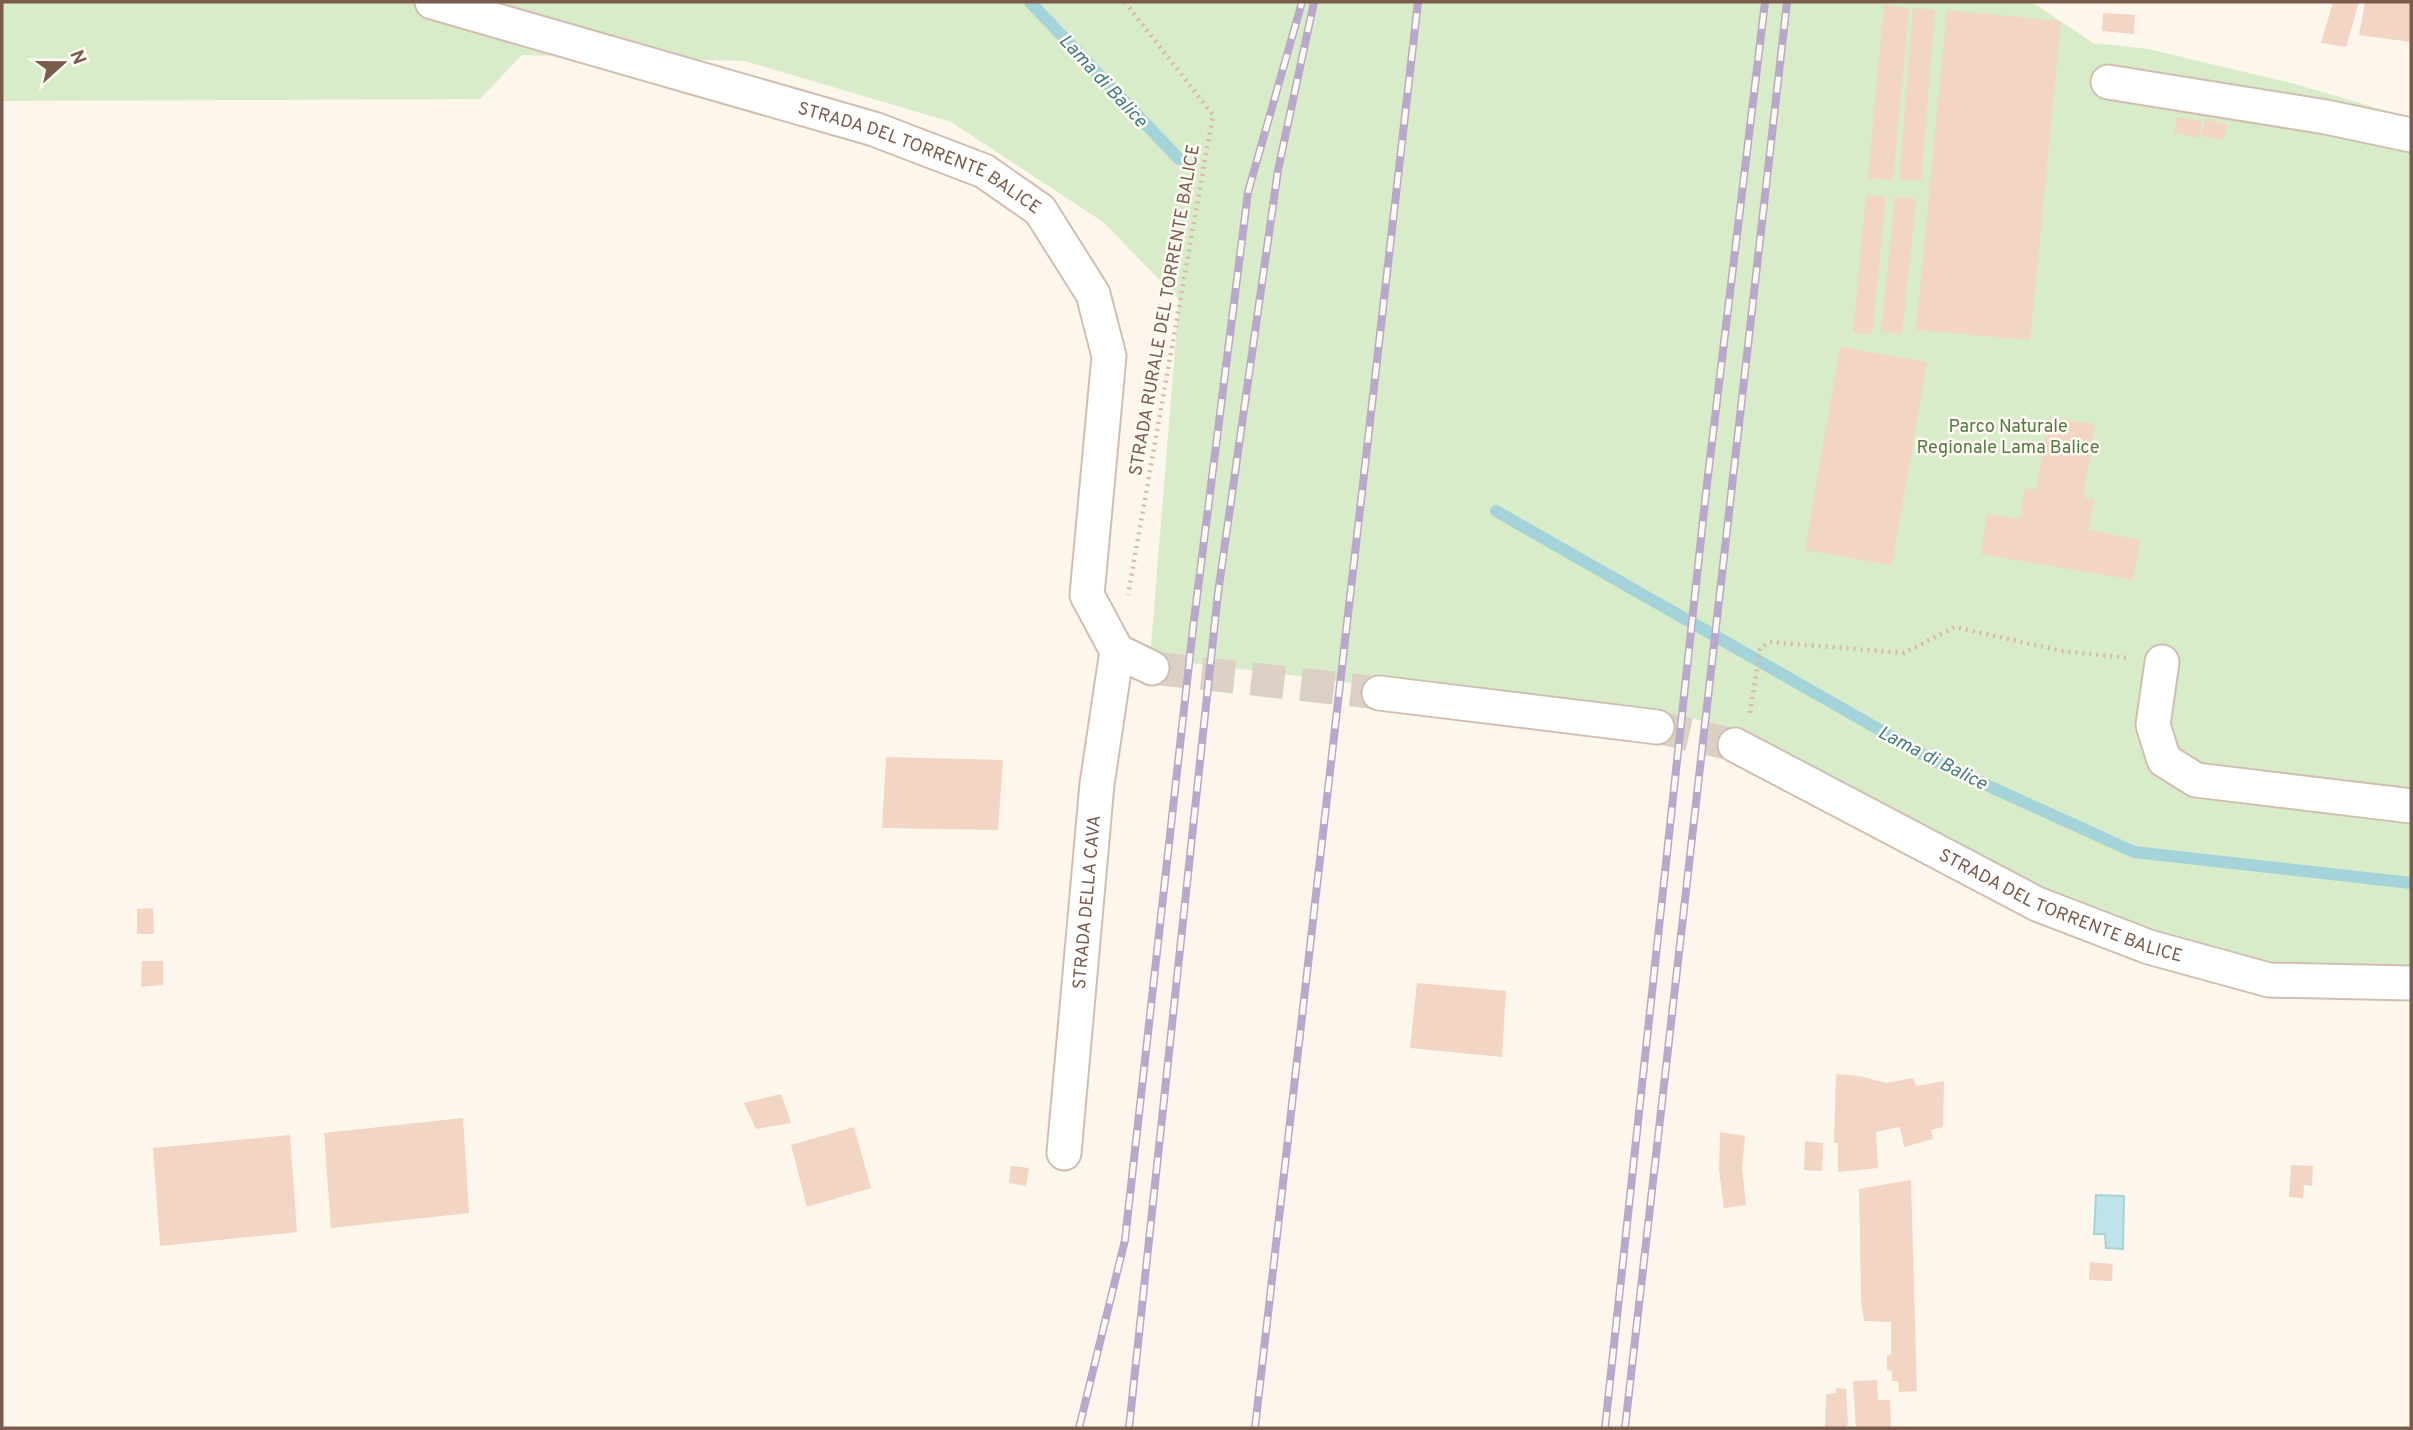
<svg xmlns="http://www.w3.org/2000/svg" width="2413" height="1430" viewBox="0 0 2413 1430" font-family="Overpass,sans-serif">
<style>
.green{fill:#d8ecc9}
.water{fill:#bfe3e8;stroke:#a5d3da;stroke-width:2}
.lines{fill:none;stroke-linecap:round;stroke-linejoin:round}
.stream{stroke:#a5d3da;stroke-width:12}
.building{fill:#f3d5c3}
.minor-tunnel{stroke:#dcd0c4;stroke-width:33;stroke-dasharray:33 17;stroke-linecap:butt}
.minor-casing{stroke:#d1beb0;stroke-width:37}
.path{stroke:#d9b8a5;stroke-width:4.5;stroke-dasharray:2 5;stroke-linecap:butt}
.minor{stroke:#fff;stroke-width:33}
.rail-casing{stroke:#b9a8c9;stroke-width:8}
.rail{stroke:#fffaf3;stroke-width:5;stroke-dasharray:16;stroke-linecap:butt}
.labels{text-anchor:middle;stroke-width:5;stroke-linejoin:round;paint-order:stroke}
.street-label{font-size:18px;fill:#7a5c4d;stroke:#fffaf3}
.park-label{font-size:18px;fill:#537a41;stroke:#fffaf3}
.water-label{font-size:19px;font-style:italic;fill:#437c86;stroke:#fffaf3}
</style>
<rect width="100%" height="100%" fill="#fdf6ec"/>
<path class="green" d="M2,2h2030l61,41 55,6 147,35 116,34v854l-86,5 -187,-39 -277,-116 -154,-100 -50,-12h-189l-116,-27 -202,-25 29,-358 -76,-78 -152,-100 -206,-61 -223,-6 -42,44 -478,2z"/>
<path class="water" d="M2096,1195l28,1 -1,53 -17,-1 -1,-14h-11z"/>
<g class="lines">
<path class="stream" d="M1030,2l149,157
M1496,511l440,251 198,90 277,31"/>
</g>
<path class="building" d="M2333,2h26l-13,45 -25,-4z
M2365,2h46v40l-52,-7z
M1884,5l25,3 -16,172 -25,-2z
M1913,8l22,2 -14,171 -22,-2z
M1947,10l114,11 -31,319 -114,-10z
M2103,13l32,2 -1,19 -32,-3z
M2177,117l25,5 -3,16 -25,-5z
M2205,119l22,6 -3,15 -23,-4z
M1866,195l20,2 -14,137 -19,-1z
M1895,197l21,2 -14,135 -21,-2z
M1840,347l87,15 -35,203 -87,-15z
M2049,417l46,7 -12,74 11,1 -6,31 52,10 -7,40 -152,-26 6,-40 33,5 5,-31 11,2z
M886,757l117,3 -5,70 -116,-2z
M153,908l1,26h-17v-25z
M142,961h21v24l-22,2z
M1417,983l89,8 -4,66 -92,-9z
M1836,1074l23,2 27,7 27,-5 3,8 28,-5 -1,46 -12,3 2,9 -29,8 -4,-20 -24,5 2,36 -40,4v-29h-4z
M781,1094l10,29 -35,6 -12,-26z
M463,1118l6,95 -138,15 -7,-95z
M854,1127l17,61 -64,19 -16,-62z
M1720,1132l25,4 -3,32 4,37 -22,3 -5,-38z
M290,1135l7,97 -137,14 -7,-98z
M1805,1141l18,2 -1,28 -18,-1z
M2291,1165l22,1 -1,20 -8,-1 -1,13 -14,-1z
M1011,1166l18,2 -3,18 -17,-3z
M1911,1180l6,211 -18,1 -1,-11h-6v-10l-5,-1v-15h4v-33l-27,-1 -3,-20 -2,-112z
M2090,1262l23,2 -1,17 -23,-1z
M1877,1380l1,20h12l1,28h-35l-3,-47z
M1836,1388l10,1 2,34 -2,5h-21l1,-34 10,-1z"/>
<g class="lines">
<path class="minor-tunnel" d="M1152,668l227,25
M1657,727l78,18"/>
<defs>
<g id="minor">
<path id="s1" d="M432,2l442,127 110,42 56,39 53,84 16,62 -22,239 30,56 35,17"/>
<path d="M2108,82l218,35 85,18"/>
<path d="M2162,662l-9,63 11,35 32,20 215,26"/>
<path d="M1379,693l278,34"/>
<path id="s2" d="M1735,745l302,159 112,43 120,33 142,3"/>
<path id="s3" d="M1064,1153l33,-369 20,-133"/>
</g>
</defs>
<use href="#minor" class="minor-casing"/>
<path class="path" d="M1125,2l88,113 -85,480
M1750,713l10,-64 9,-7 135,11 51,-26 107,24 66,7"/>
<use href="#minor" class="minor"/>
<defs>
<path id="rail" d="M1079,1428l46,-188 68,-612 55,-436 54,-190
M1129,1428l89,-835 60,-423 36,-168
M1255,1428l163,-1426
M1605,1428l101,-936 59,-490
M1625,1428l162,-1426"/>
</defs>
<use href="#rail" class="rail-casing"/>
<use href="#rail" class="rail"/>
</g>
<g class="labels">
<g class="street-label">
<text dy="6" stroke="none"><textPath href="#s1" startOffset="513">STRADA DEL TORRENTE BALICE</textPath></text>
<text transform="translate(1164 310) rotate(-80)" y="6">STRADA RURALE DEL TORRENTE BALICE</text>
<text dy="6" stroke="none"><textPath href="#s3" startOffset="252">STRADA DELLA CAVA</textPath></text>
<text dy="6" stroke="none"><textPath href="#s2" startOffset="364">STRADA DEL TORRENTE BALICE</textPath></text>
</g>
<g class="park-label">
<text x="2008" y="432">Parco Naturale<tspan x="2008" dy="21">Regionale Lama Balice</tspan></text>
</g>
<g class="water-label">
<text transform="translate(1104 80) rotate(47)" y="7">Lama di Balice</text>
<text transform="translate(1933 757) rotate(27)" y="7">Lama di Balice</text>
</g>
</g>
<rect width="2413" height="1430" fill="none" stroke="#7a5c4d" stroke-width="7"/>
<g transform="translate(63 63) rotate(69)" stroke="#fffaf3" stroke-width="5" paint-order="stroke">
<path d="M0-5L12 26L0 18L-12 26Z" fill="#7a5c4d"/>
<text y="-10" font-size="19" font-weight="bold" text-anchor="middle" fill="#7a5c4d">N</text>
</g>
</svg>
